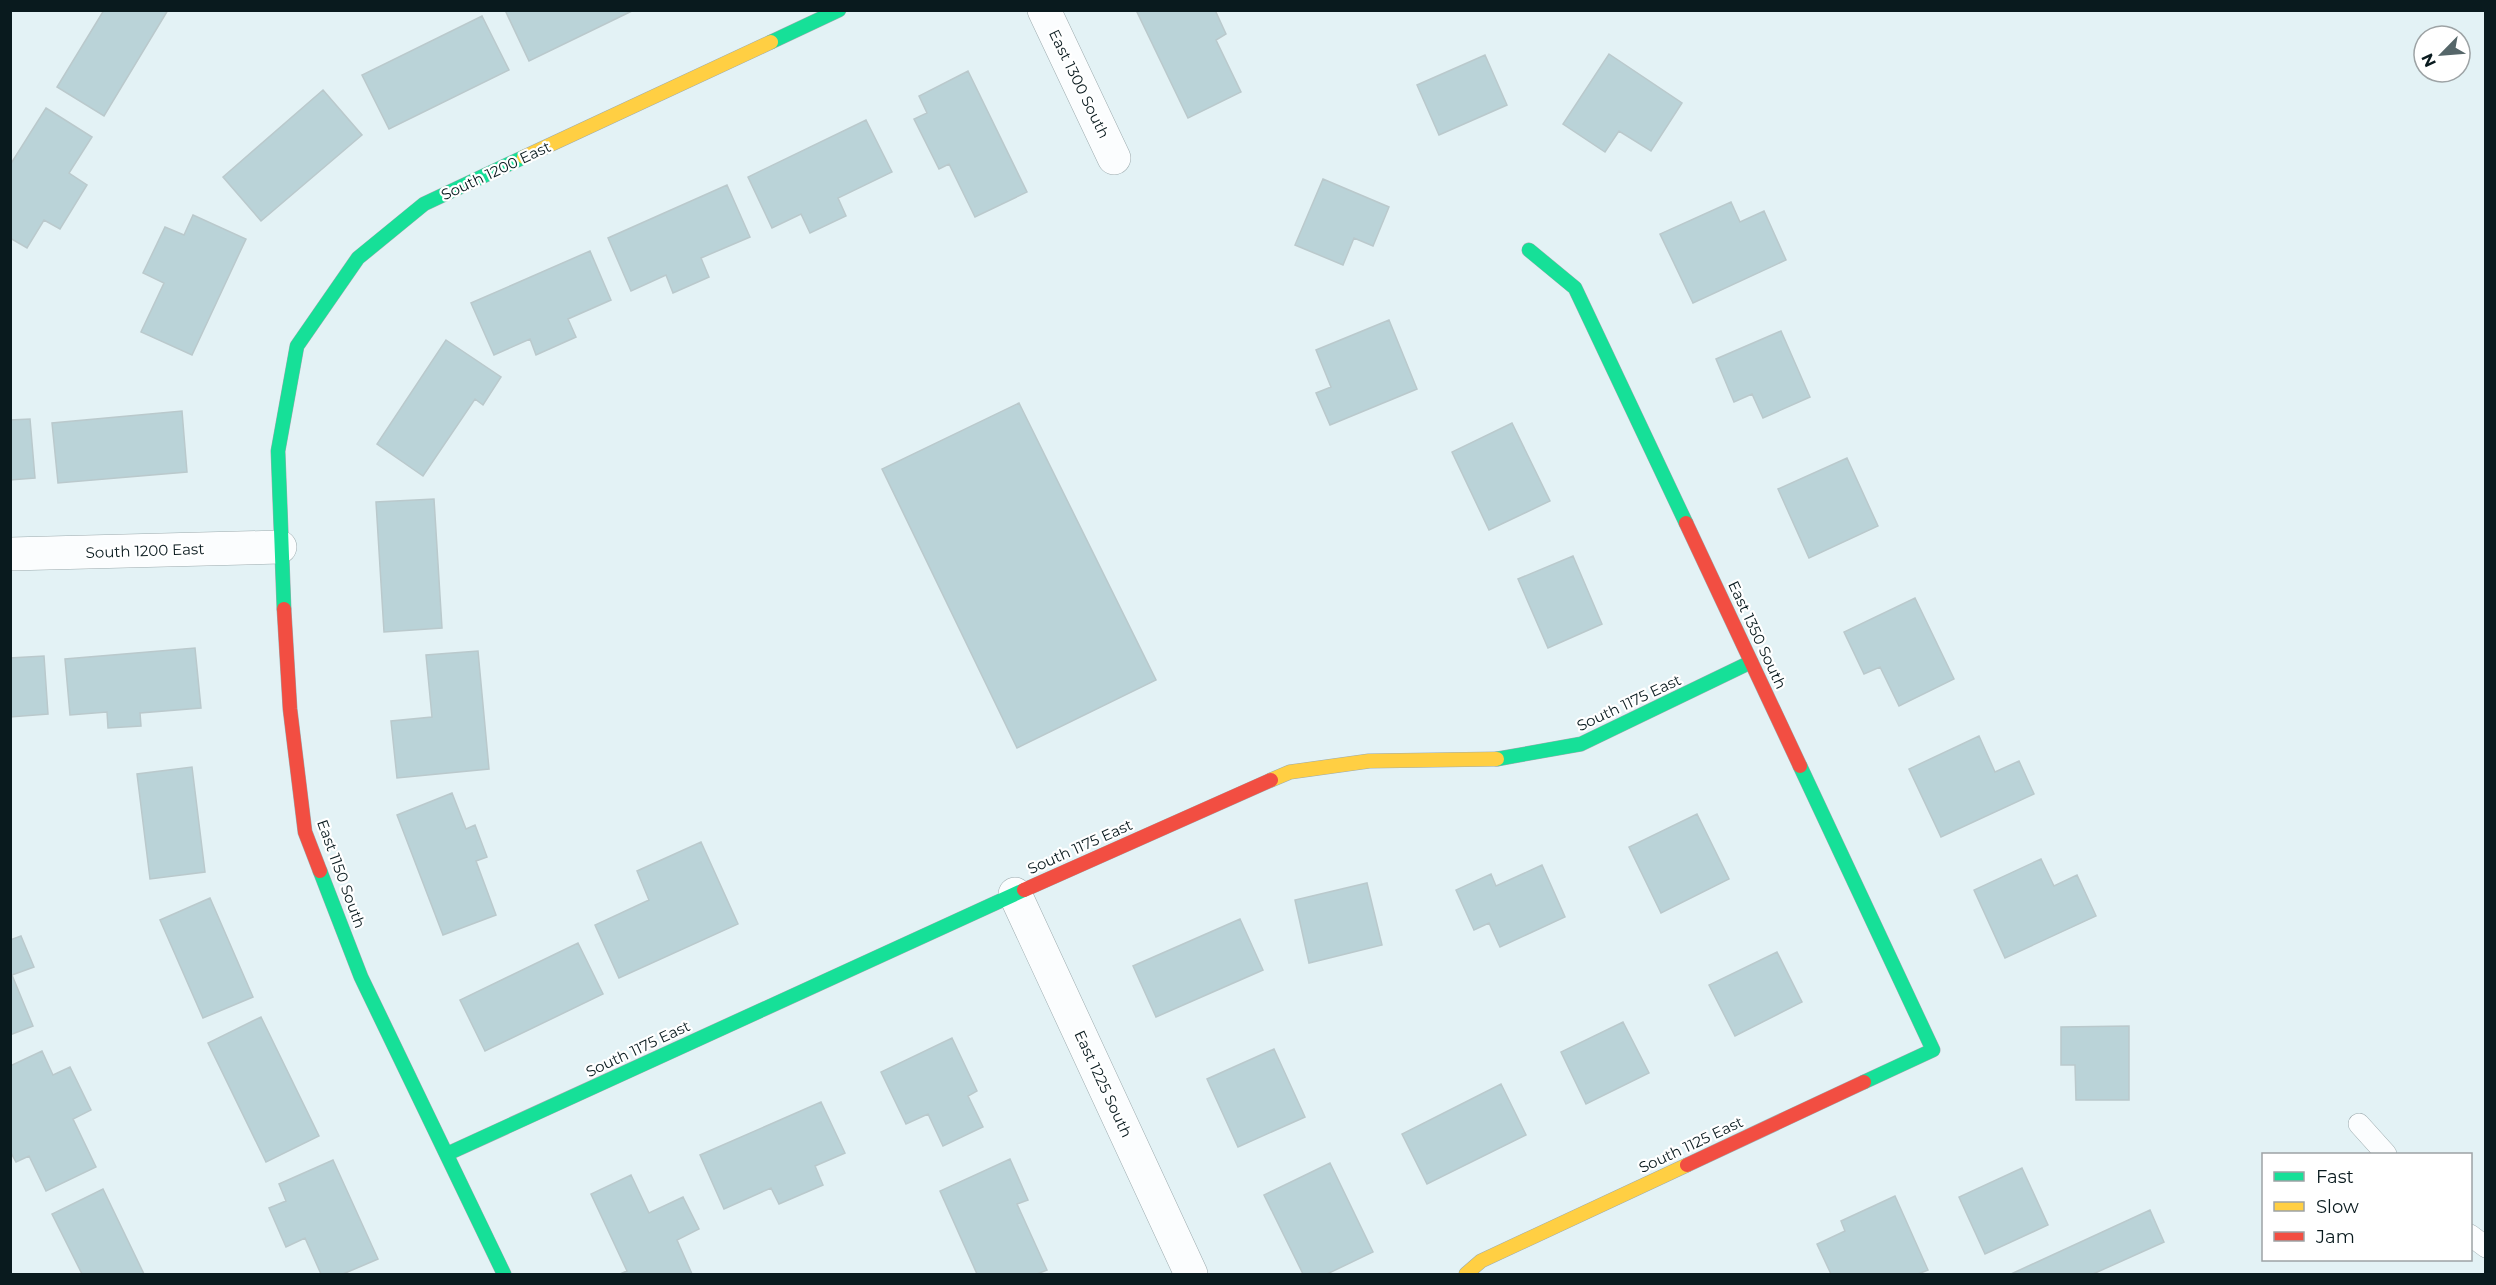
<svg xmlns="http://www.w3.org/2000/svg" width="2496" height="1285" viewBox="0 0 2496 1285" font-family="Montserrat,sans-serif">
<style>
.building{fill:#bad3d8;stroke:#bac9cc;stroke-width:1.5}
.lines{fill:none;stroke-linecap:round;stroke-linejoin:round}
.lane-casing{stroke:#9dabae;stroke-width:22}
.street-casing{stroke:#9dabae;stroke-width:34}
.fast-casing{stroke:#9dabae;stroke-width:15}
.slow-casing{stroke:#9dabae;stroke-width:15}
.jam-casing{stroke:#9dabae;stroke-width:15}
.lane{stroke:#fbfdfe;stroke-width:21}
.street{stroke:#fbfdfe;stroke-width:33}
.fast{stroke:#16e098;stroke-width:14}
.slow{stroke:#ffcf43;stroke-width:14}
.jam{stroke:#f24e42;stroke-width:14}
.labels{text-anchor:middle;stroke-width:4.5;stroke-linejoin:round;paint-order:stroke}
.street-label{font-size:15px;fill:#091a1e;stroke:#fff}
</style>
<rect width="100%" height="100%" fill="#e3f2f5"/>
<path class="building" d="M104,10h64l-64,106 -47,-29z
M505,10h129l-105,51z
M1136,10h79l11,24 -10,6 25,52 -53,26z
M482,16l27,54 -120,59 -27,-54z
M1609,54l73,49 -31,48 -32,-20 -14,21 -42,-28z
M1485,55l22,50 -68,30 -22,-50z
M968,71l59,121 -52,25 -26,-53 -10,5 -25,-50 13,-6 -8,-17z
M323,90l39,45 -101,86 -38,-44z
M46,108l46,29 -23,36 18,12 -27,44 -16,-9 -17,28 -17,-10v-73z
M866,120l26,52 -54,26 8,18 -36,17 -9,-19 -29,14 -24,-51z
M1323,179l66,28 -16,39 -19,-8 -11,27 -48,-20z
M727,185l23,52 -49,21 8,19 -36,16 -7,-18 -35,16 -23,-53z
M1731,202l9,20 24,-11 22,49 -93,43 -33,-69z
M193,215l53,24 -54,116 -51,-23 23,-49 -21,-10 22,-46 19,8z
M590,251l21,49 -43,19 8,18 -40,18 -6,-16 -36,16 -23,-52z
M1389,320l28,69 -87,36 -14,-32 15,-6 -15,-37z
M1781,331l29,66 -47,21 -11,-24 -18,8 -18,-43z
M446,340l55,37 -18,28 -8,-6 -52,77 -46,-32z
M1019,403l137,277 -139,68 -135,-279z
M182,411l5,61 -129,11 -6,-60z
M30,419l5,59 -25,2v-60z
M1512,423l38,78 -61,29 -37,-78z
M1847,458l31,68 -69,32 -31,-69z
M434,499l8,129 -58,4 -8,-130z
M1573,556l29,68 -54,24 -30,-69z
M1915,598l39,81 -55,27 -19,-39 -16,7 -20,-42z
M195,648l6,60 -61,5 1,13 -33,2 -1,-16 -37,3 -5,-56z
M478,651l11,118 -92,9 -6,-57 41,-4 -6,-62z
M44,656l4,58 -38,3v-59z
M1979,736l16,36 24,-11 15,33 -93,43 -32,-68z
M192,767l13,105 -55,7 -13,-105z
M452,793l14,36 9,-4 12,32 -11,4 20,54 -53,20 -46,-120z
M1697,814l32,65 -68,34 -32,-66z
M701,842l37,82 -119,54 -24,-53 54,-25 -12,-29z
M2041,859l13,27 23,-11 19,41 -91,42 -31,-68z
M1542,865l23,52 -65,30 -11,-24 -15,7 -18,-40 35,-16 5,12z
M1367,883l15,62 -73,18 -14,-63z
M210,898l43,99 -50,21 -43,-98z
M1240,919l23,51 -107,47 -23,-51z
M21,936l13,31 -22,8 21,51 -23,9v-95z
M578,943l25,51 -118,57 -25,-51z
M1777,952l25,50 -67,34 -26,-51z
M261,1017l58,119 -53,26 -58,-119z
M1623,1022l26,51 -63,31 -25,-52z
M2129,1026v74h-53l-1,-35h-14v-38z
M952,1038l25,53 -9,5 15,31 -40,19 -15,-32 -22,10 -25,-52z
M1274,1049l31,68 -67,30 -31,-68z
M42,1051l11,24 17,-8 21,43 -18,9 23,48 -50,24 -17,-35 -13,6 -6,-11v-85z
M1501,1084l25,51 -99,49 -25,-50z
M821,1102l24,51 -30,13 8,19 -44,19 -8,-16 -47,21 -24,-54z
M1010,1159l18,41 -11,4 30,66 -10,4h-60l-37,-83z
M333,1160l45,99 -35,15h-22l-16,-36 -19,9 -17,-39 17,-7 -7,-17z
M1330,1163l43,89 -46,22h-24l-39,-79z
M2022,1168l26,57 -63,29 -26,-57z
M631,1175l18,38 34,-16 16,32 -22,11 15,34h-72l7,-3 -36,-77z
M103,1189l41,85h-62l-30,-60z
M1895,1196l33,74 -10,4h-87l-14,-30 28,-13 -4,-10z
M2150,1210l14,32 -71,32h-82z"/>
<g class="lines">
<defs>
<path id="lane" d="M2359,1124l27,30
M2470,1235l16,12"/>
<path id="street" d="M1044,10l70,148
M10,554l270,-7
M1015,894l176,380"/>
<path id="fast" d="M771,42l68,-32
M1529,250l46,38 111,235
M284,609l-6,-158 19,-105 61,-88 66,-54 100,-47
M1497,759l84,-15 170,-82
M1800,766l133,284 -69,32
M320,871l41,106 143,297
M447,1154l577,-264"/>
<path id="slow" d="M524,157l247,-115
M1271,780l19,-8 79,-11 128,-2
M1466,1274l15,-13 206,-96"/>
<path id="jam" d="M1686,523l114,243
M284,609l6,100 15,123 15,39
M1024,890l247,-110
M1687,1165l177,-83"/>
</defs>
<use href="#lane" class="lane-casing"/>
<use href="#street" class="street-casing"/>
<use href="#fast" class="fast-casing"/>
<use href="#slow" class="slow-casing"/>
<use href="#jam" class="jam-casing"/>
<use href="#lane" class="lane"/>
<use href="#street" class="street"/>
<use href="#fast" class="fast"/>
<use href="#slow" class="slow"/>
<use href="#jam" class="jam"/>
</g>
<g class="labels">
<g class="street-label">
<text transform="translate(1079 84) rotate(64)" y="5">East 1300 South</text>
<text transform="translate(496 171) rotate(-25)" y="5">South 1200 East</text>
<text transform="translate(145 551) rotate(-2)" y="5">South 1200 East</text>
<text transform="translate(1757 635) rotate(65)" y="5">East 1350 South</text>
<text transform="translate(1629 703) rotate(-25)" y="5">South 1175 East</text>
<text transform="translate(1080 847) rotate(-24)" y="5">South 1175 East</text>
<text transform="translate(341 874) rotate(70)" y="5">East 1150 South</text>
<text transform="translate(638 1049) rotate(-25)" y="5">South 1175 East</text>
<text transform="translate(1103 1084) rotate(65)" y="5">East 1225 South</text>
<text transform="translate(1691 1145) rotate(-25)" y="5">South 1125 East</text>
</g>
</g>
<rect width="2496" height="1285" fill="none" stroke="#091a1e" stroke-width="24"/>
<rect x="2262" y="1153" width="210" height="108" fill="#ffffff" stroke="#9da3a5" stroke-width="1.5"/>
<rect x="2274" y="1172" width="30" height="9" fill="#16e098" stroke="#9da3a5" stroke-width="1.5"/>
<text x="2316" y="1183" font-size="18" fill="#091a1e">Fast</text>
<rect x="2274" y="1202" width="30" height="9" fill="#ffcf43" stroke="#9da3a5" stroke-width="1.5"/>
<text x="2316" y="1213" font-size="18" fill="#091a1e">Slow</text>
<rect x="2274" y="1232" width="30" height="9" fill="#f24e42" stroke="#9da3a5" stroke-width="1.5"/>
<text x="2316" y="1243" font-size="18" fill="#091a1e">Jam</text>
<g transform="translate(2442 54) rotate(245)"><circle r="28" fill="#ffffff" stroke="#9da3a5" stroke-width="1.5"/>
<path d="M0-4.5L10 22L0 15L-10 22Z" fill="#556669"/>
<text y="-9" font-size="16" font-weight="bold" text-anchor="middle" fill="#091a1e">N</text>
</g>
</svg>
